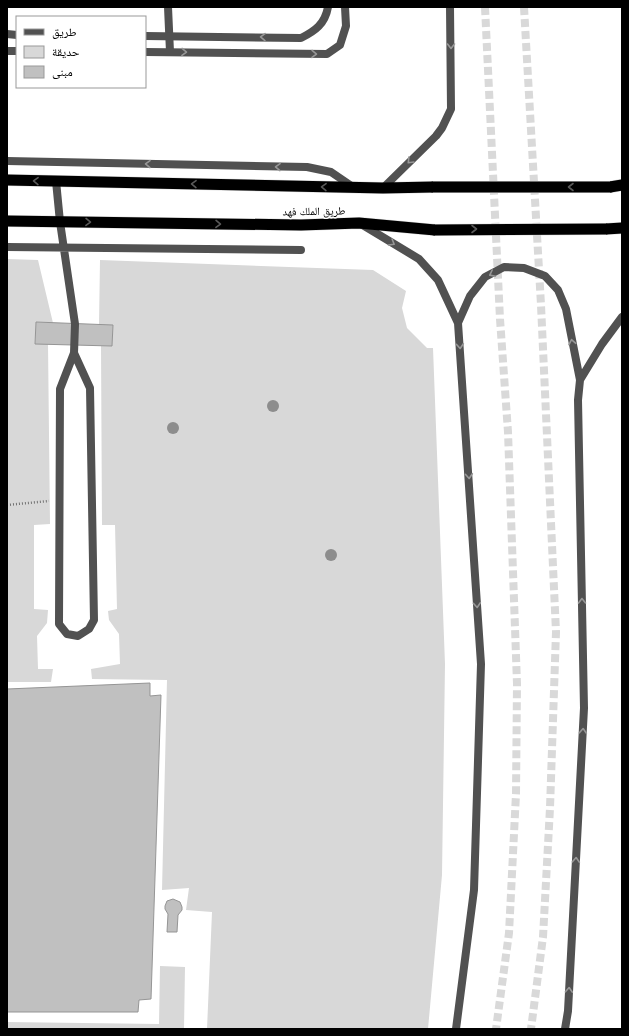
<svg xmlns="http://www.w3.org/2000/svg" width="629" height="1036" viewBox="0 0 629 1036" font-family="Helvetica,'Noto Naskh Arabic',sans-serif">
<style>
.green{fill:#d8d8d8}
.building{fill:#c0c0c0;stroke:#959595}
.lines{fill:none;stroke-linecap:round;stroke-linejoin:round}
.secondary-tunnel{stroke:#d9d9d9;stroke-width:8;stroke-dasharray:8 4;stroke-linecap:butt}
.trunk-casing{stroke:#dbdbdb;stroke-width:12}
.path{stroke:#737373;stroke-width:2.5;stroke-dasharray:1 2;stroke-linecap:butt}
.service{stroke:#515151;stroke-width:8}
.minor{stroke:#515151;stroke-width:8}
.tertiary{stroke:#515151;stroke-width:8}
.trunk{stroke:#000;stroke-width:11}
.trunk-bridge-casing{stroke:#dbdbdb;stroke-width:12;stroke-linecap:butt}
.trunk-bridge{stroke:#000;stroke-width:11}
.tree{fill:#8d8d8d}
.oneway{stroke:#979797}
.oneway2{stroke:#595959}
.labels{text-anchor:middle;stroke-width:3;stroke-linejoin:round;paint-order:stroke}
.street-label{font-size:11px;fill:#000;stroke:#fff}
</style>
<rect width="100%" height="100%" fill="#fff"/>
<path class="green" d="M7,259l31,1 15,63 -17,-1 -1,22h13l2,180 -16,1v84l14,1 -1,13 -10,13 1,33h15l-2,13h-44z
M100,260l273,10 33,21 -4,17 5,20 20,20h6l12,316 -3,211 -14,154h-221l5,-117 -26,-2 3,-22 -27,2 5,-210 -75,-1 -1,-10 29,-5 -1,-30 -10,-14 -1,-9 9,-2 -2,-84h-13l-1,-179h11l1,-21h-14z
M160,966l25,1 -1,62h-177v-7l152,2z"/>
<path class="building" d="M36,322l77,3 -1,21 -77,-2z
M150,683v13l11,-1 -10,304 -12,1 -1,12h-131v-323z
M173,899l7,3 2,5v3l-4,5 -1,17h-10l1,-18 -3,-5v-3l2,-5z"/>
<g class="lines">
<path class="secondary-tunnel" d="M485,7l15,312 8,113 9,252 -1,110 -7,139 -13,96
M524,7l17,298 15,327 -6,176 -7,129 -12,92"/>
<defs>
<path id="trunk" d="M7,180l376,8 50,-1
M610,187l12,-2
M7,221l294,4 58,-2 76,7
M606,229l16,-1"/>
</defs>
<use href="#trunk" class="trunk-casing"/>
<path class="path" d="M7,505l42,-4"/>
<path class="service" d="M56,181l4,41 15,102 -1,29 -14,36 -1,235 8,10 11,2 11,-7 5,-9 -4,-232 -16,-35
M7,247l294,3"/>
<path class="minor" d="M168,7l2,45
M383,188l53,-52 6,-8 9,-19 -1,-102"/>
<path class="tertiary" d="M7,34l10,1
M145,36l156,2c14,-7 24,-14 27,-31
M7,51h10
M145,52l182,2 13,-9 6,-19 -1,-19
M7,161l300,6 24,5 22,15
M361,224l58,35 19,21 20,43 23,341 -7,226 -18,139
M458,323l12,-27 15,-19 19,-10 20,1 21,8 13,14 8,19 14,71
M565,1029l3,-18 16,-303 -6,-308 2,-20 22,-36 20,-27"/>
<use href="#trunk" class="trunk"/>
<defs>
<path id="trunk-bridge" d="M433,187h177
M435,230l171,-1"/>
</defs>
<use href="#trunk-bridge" class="trunk-bridge-casing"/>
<use href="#trunk-bridge" class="trunk-bridge"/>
</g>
<g class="tree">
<circle cx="273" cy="406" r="6"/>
<circle cx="173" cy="428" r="6"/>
<circle cx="331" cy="555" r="6"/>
</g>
<defs><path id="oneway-chevron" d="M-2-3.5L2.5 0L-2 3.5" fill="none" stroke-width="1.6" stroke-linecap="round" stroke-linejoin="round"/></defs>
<g class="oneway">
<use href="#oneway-chevron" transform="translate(263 37) rotate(-179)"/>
<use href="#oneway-chevron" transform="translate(451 46) rotate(90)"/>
<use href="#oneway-chevron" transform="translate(184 52) rotate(1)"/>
<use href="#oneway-chevron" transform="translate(314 54) rotate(1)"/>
<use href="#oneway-chevron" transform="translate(410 161) rotate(134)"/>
<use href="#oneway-chevron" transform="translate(148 164) rotate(-179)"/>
<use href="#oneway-chevron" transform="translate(278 167) rotate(-179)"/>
<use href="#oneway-chevron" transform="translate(392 243) rotate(31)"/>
<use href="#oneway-chevron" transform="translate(492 274) rotate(153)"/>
<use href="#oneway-chevron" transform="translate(572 342) rotate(-101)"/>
<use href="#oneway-chevron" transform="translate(460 346) rotate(86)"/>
<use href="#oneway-chevron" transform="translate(469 476) rotate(86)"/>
<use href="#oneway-chevron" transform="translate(582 601) rotate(-91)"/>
<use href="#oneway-chevron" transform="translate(477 605) rotate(86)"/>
<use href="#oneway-chevron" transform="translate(583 731) rotate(-87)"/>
<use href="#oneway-chevron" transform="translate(576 860) rotate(-87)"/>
<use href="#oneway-chevron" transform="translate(569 990) rotate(-87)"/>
</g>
<g class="oneway2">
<use href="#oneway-chevron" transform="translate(36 181) rotate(-179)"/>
<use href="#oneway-chevron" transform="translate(194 184) rotate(-179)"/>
<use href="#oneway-chevron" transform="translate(324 187) rotate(-179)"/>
<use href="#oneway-chevron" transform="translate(571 187) rotate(-180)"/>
<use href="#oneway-chevron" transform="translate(88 222) rotate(1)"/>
<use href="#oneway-chevron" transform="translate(218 224) rotate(1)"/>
<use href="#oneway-chevron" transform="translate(474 229)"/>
</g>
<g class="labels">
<g class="street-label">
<text transform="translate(314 211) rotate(-1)" y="4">طريق الملك فهد</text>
</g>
</g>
<rect width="629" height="1036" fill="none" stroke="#000000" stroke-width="16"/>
<rect x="16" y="16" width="130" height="72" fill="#ffffff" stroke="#999999"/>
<rect x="24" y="29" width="20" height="6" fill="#515151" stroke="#999999"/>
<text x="52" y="36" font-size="12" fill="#000000">طريق</text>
<rect x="24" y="46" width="20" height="12" fill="#d8d8d8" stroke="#999999"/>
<text x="52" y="56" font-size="12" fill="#000000">حديقة</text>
<rect x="24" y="66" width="20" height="12" fill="#c0c0c0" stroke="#999999"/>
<text x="52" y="76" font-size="12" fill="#000000">مبنى</text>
</svg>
